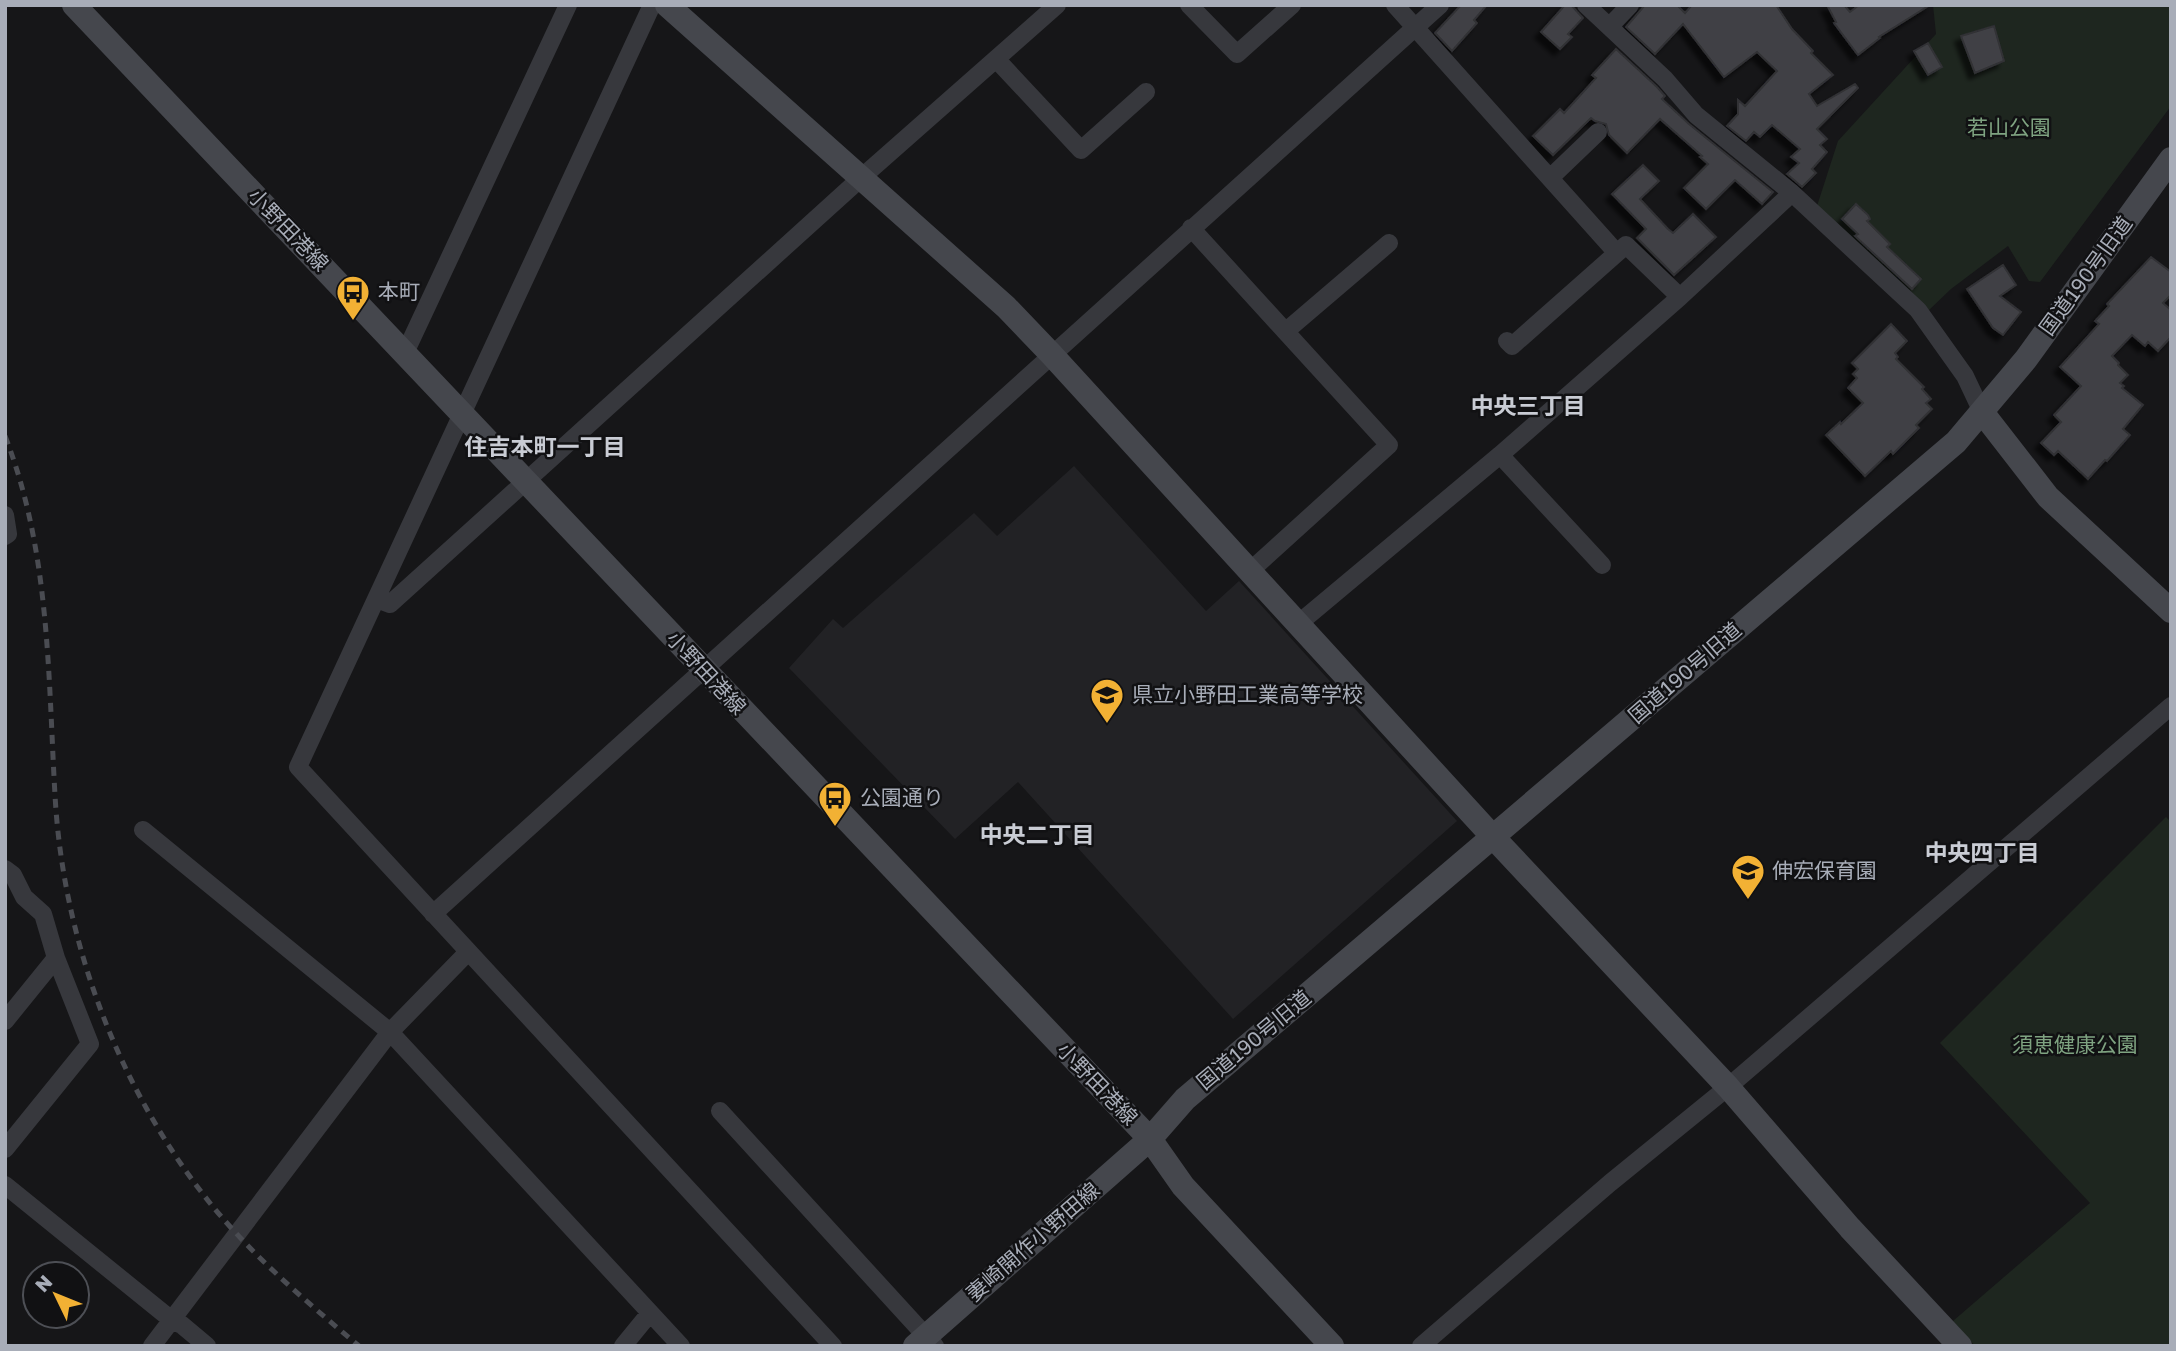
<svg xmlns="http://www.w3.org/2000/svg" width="2176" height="1351" viewBox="0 0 2176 1351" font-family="'Golos Text','Noto Sans JP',sans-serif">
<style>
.built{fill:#222225}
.green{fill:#1e261f}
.building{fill:#404145;stroke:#303034;stroke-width:2;filter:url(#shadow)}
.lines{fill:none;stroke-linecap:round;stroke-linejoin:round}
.street{stroke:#37383d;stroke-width:18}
.secondary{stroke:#45474d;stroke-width:24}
.rail{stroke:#4a4c52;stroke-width:5;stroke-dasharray:9 7;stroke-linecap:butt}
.labels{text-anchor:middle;stroke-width:5;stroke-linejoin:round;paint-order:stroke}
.park-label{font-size:21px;fill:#7fa381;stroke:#111113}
.street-label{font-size:21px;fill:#a8adb8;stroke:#111113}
.poi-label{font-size:21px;fill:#a8adb8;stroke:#111113;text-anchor:start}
.neighbourhood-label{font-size:23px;font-weight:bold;fill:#c9ccd4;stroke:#111113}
</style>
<defs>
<filter id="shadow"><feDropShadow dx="-6" dy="6" stdDeviation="2" flood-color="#0009"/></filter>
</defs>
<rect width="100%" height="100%" fill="#161618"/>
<path class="built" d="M1074,466l132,145 33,-30 218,240 -224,198 -215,-237 -63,57 -166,-171 44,-49 10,9 131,-115 23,23z"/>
<path class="green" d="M1933,5h238v101l-131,176 -11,-1 -21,-35 -57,43 -22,21 -112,-104 21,-65 98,-107z
M2166,817l5,5v524h-196l-22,-25 137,-118 -150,-160z"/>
<path class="building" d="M1461,5h26l-13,15 3,3 -25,28 -17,-18z
M1565,5h6l12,13 -15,16 4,3 -12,12 -19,-17z
M1645,5h32l8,8 7,-8h84l16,24 21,22 -2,2 22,22 -24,19 8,12 38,-22 3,4 -41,41 10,10 -7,6 7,7 -15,17 4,4 -14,14 -15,-13 12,-11 -8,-6 9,-8 -28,-24 -12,12 -6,-5 -8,9 -19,-15 11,-12v-14l7,6 32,-35 -20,-19 -33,25 -41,-53 -28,30 -29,-27z
M1827,5h17l6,7 9,-7h71l-51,32 1,1 -22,17 -24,-32 2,-1z
M1994,26l10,35 -29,12 -14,-37z
M1928,43l14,24 -14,8 -14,-24z
M1616,49l41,38 8,9 -3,3 27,25 84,68 -11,12 -27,-24 -29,29 -22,-21 24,-24 -8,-7 2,-1 -42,-37 -33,34 -18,-18 -3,-11 -11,-3 -4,-3 -38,37 -20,-19 27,-27 4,4 32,-35 -4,-3z
M1643,165l16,16 -19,18 28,30 5,4 20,-19 23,23 -42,38 -37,-37 9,-9 -34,-35z
M1856,204l12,11 2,4 -3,2 23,23 -3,3 34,32 -9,10 -57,-53 3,-2 -16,-15z
M2151,257l20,15v23l-8,8 8,7v27l-13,14 -10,-9 -3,4 -13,-11 -20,21 7,7 -1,2 10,10 -8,8 4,3 -2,2 21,17 -20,24 7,6 -23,26 -2,-1 -17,19 -30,-28 -4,4 -13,-12 20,-21 -7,-7 27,-29 -21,-19 39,-43 -4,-3 14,-15 -2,-2z
M2003,265l13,20 -16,11 21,16 -18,23 -10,-7 -26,-39z
M1891,324l16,17 -12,12 3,4 -2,2 28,28 -2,2 9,10 -5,4 6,6 -16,16 3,3 -26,26 -2,-3 -26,25 -39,-41 14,-13 1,2 22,-21 -15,-15 9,-10 -4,-4 5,-5 -6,-6z"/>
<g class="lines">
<path class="street" d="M652,5l-354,762 535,579
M1189,5l48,49 55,-49
M1395,5l221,247
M1586,5l79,74 31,36 96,78 126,117 47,66 17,36
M1610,26l20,-21
M997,60l84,90 65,-58
M1550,178l48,-46
M1191,228l198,217 -139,126
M1286,331l103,-88
M1507,341l5,5 114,-101 54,52
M405,353l163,-348
M1500,455l102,110
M5,515l3,19 -3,2
M377,599l13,5 471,-426 196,-173
M1298,624l202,-169 180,-158 112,-104
M143,830l247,202 291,314
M5,869l8,6 11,22 19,17 13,44 34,86 -85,105
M433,914l1007,-909
M5,1021l51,-63
M720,1111l215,235
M5,1185l168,136 9,4 25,21
M152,1346l238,-314 78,-80
M623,1346l27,-33
M1421,1346l189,-163 118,-96 443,-381"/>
<path class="secondary" d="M74,5l1076,1134 33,47 149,160
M667,5l339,302 46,48 441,482 235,250 122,141 110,118
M1982,412l66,85 123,114
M915,1346l235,-207 35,-40 771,-657 70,-83 145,-200"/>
<path class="rail" d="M5,436c45,115 43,238 50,359 8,148 65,298 159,413 43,52 94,95 145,138"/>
</g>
<defs>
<symbol id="bus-pin" viewBox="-11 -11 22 30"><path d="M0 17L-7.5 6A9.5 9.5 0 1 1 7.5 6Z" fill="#f2b134" stroke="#111113"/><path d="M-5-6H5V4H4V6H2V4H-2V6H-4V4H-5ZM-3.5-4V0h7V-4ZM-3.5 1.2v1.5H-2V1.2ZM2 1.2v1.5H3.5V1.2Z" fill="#111"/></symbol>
<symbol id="school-pin" viewBox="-11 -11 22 30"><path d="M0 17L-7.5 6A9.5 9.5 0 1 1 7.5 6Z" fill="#f2b134" stroke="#111113"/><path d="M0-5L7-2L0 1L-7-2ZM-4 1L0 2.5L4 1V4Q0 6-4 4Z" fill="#111"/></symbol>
</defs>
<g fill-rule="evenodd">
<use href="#bus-pin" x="334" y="273" width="38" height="52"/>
<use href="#school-pin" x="1088" y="676" width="38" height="52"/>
<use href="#bus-pin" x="816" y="779" width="38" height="52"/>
<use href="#school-pin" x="1729" y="852" width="38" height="52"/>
</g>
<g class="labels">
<g class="park-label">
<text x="2009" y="135">若山公園</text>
<text x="2075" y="1052">須恵健康公園</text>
</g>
<g class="street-label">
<text transform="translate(288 230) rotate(46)" y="7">小野田港線</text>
<text transform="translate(2086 276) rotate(-54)" y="7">国道190号旧道</text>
<text transform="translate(706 673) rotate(47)" y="7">小野田港線</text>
<text transform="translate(1685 673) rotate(-41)" y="7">国道190号旧道</text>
<text transform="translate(1254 1040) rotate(-40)" y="7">国道190号旧道</text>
<text transform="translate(1097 1084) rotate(46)" y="7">小野田港線</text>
<text transform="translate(1033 1242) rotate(-41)" y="7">妻崎開作小野田線</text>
</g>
<g class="poi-label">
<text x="378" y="299">本町</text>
<text x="1132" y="702">県立小野田工業高等学校</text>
<text x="860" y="805">公園通り</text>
<text x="1772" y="878">伸宏保育園</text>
</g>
<g class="neighbourhood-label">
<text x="1528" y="414">中央三丁目</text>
<text x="545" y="455">住吉本町一丁目</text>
<text x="1037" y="843">中央二丁目</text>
<text x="1982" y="861">中央四丁目</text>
</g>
</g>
<rect width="2176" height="1351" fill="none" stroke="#a8adb8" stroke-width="14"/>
<g transform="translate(56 1295) rotate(313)"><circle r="33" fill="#111113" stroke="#4d4f55" stroke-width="2"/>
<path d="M0-5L12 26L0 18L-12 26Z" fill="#f2b134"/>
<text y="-10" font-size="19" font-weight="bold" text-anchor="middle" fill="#a8adb8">N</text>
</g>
</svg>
